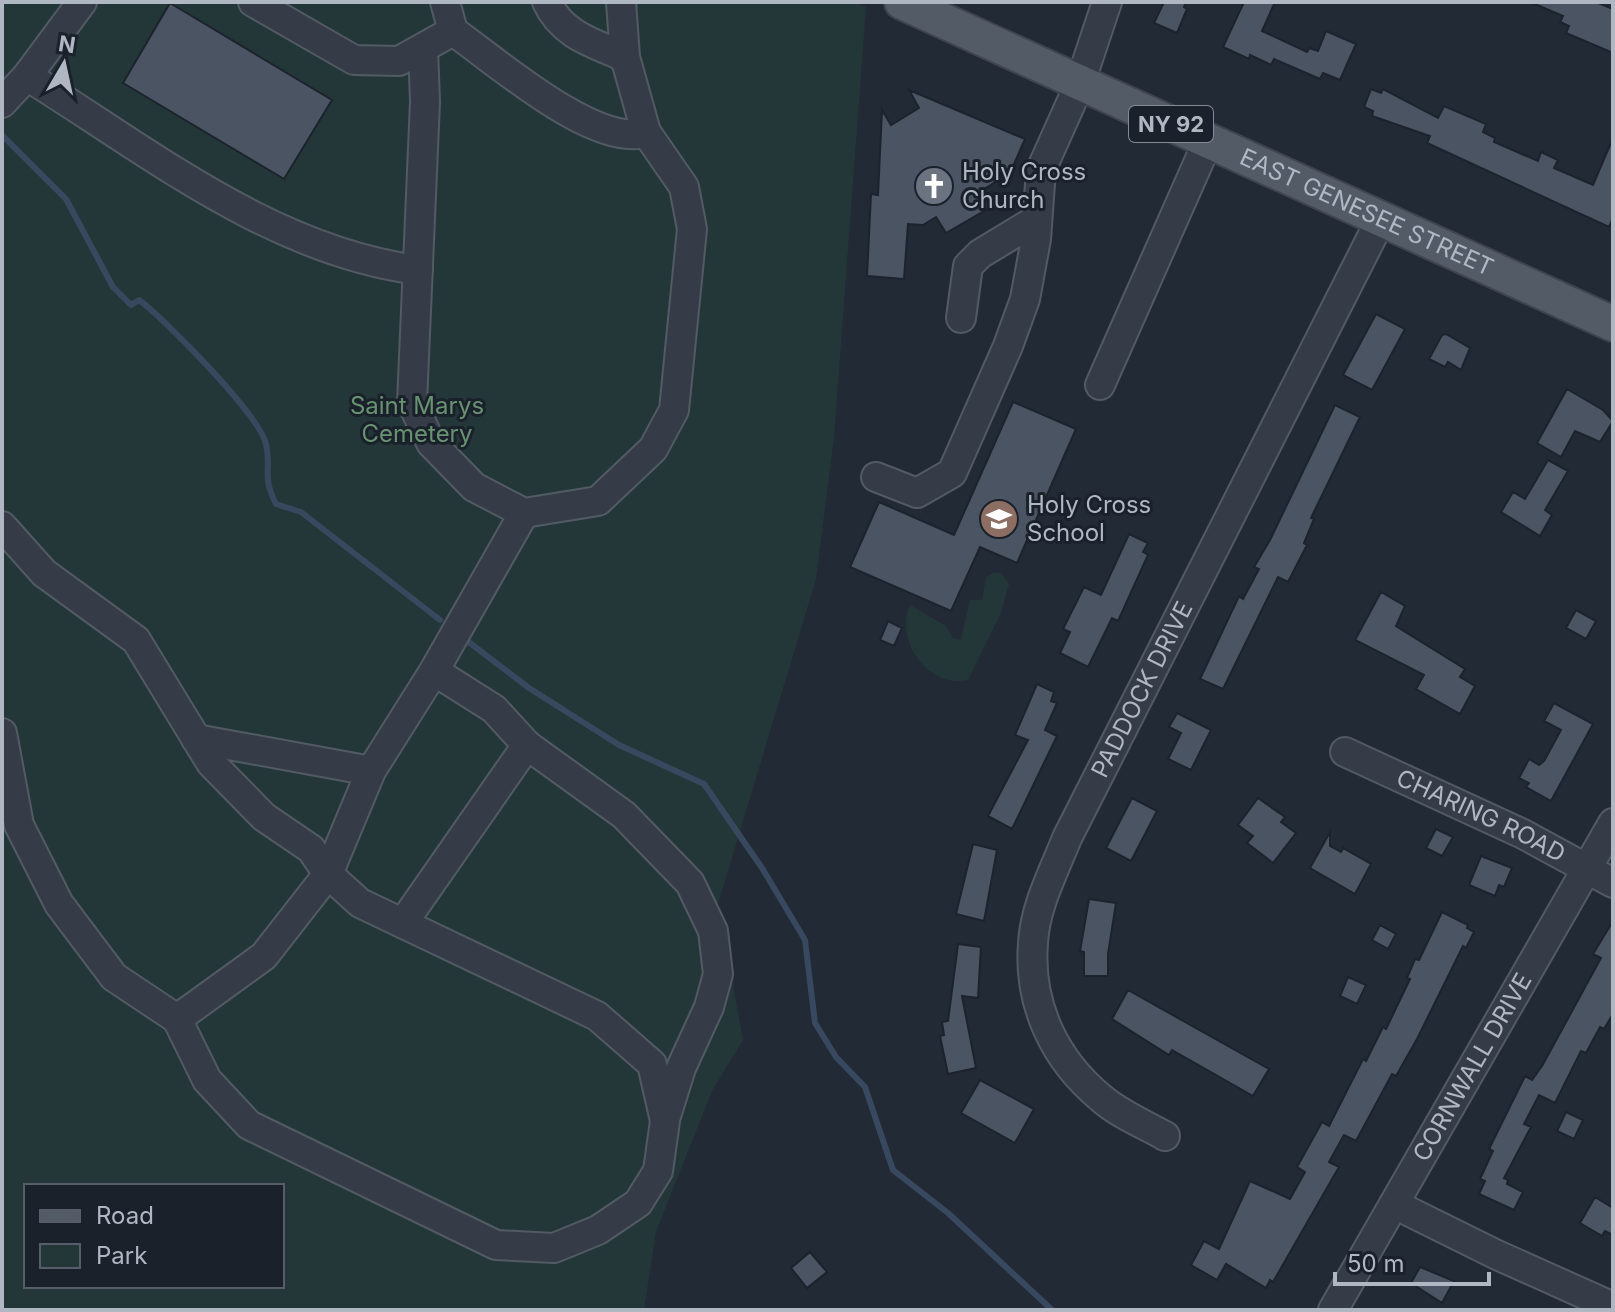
<svg xmlns="http://www.w3.org/2000/svg" width="1615" height="1312" viewBox="0 0 1615 1312" font-family="Inter,sans-serif">
<style>
.green{fill:#243738;fill-rule:evenodd}
.lines{fill:none;stroke-linecap:round;stroke-linejoin:round}
.stream{stroke:#38485e;stroke-width:6}
.building{fill:#4a5462;stroke:#1c232d;stroke-width:2}
.minor-casing{stroke:#525a64;stroke-width:32}
.major-casing{stroke:#3e4550;stroke-width:38}
.minor{stroke:#353c47;stroke-width:28}
.major{stroke:#535b67;stroke-width:34}
.labels{text-anchor:middle;stroke-width:6;stroke-linejoin:round;paint-order:stroke}
.shield{fill:#1a212b;stroke:#828a95;stroke-width:2}
.shield-label{font-size:22px;font-weight:bold;fill:#afb7c3}
.poi-label{font-size:24px;fill:#afb7c3;stroke:#1a212b;text-anchor:start}
.street-label{font-size:24px;fill:#afb7c3;stroke:#1a212b}
.park-label{font-size:24px;fill:#699272;stroke:#1a212b}
</style>
<rect width="100%" height="100%" fill="#222a36"/>
<path class="green" d="M2,2h852l12,5 -32,430 -18,142 -98,325 25,136 -31,51 -56,141 -12,78h-642zM26,1186h256v100h-256z
M993,573h8l8,11 -9,31 -32,65c-40,9 -74,-40 -58,-75l36,21 7,12 8,2 9,-40h12l4,-23z"/>
<g class="lines">
<path class="stream" d="M2,135l64,64 47,88 18,18 8,-5c26,19 121,116 127,144 6,26 -5,30 10,60l25,8 139,108
M466,640l63,48 90,57 85,39 58,84 43,72 10,83 21,34 29,30 28,83 55,43 104,97"/>
</g>
<path class="building" d="M1164,2h22l-2,5 3,2 -10,24 -23,-10z
M1244,2h31l-13,29 45,21 2,-4 9,3 8,-20 30,13 -16,36 -17,-7 -3,6 -46,-20 -3,6 -21,-10 -1,4 -26,-12z
M1530,2h66l17,7v44l-47,-20 3,-7 -9,-4 3,-6z
M170,3l162,97 -48,79 -161,-96z
M1371,89l10,4 2,-4 55,29 6,-12 42,18 -3,8 12,6 -1,4 44,19 3,-9 17,8 -4,8 39,17 20,-47v80l-4,9 -182,-84 3,-7 -58,-20 1,-5 -9,-4z
M909,90l116,49 -15,34 -8,-4 -5,12 -16,10 10,16 -45,26 -10,-16 -13,8 -15,-1 -4,55 -37,-3 4,-82 7,1 4,-85 9,15 28,-17z
M1376,314l29,15 -33,61 -29,-15z
M1446,334l24,14 -9,22 -13,-8 -3,5 -16,-8 13,-24z
M1567,389l36,21 10,11 -13,21 -25,-11 -14,26 -24,-14z
M1013,402l63,27 -59,134 -37,-16 -29,64 -101,-44 29,-65 75,33z
M1335,405l25,12 -49,101 3,1 -10,24 3,2 -19,37 -10,-5 -55,112 -23,-10 39,-83 4,3 16,-30 -5,-2 16,-27z
M1548,460l20,11 -23,39 7,5 -12,21 -39,-24 12,-20 12,7z
M1129,534l19,9 -5,9 5,3 -30,66 -6,-3 -24,49 -28,-14 10,-21 -7,-3 21,-42 17,8z
M1381,592l24,14 -9,20 69,43 -5,8 15,9 -15,28 -44,-25 8,-14 -69,-35z
M1576,610l20,11 -10,18 -20,-11z
M888,621l14,7 -8,18 -14,-6z
M1037,684l17,8 -3,9 6,2 -12,27 12,6 -45,93 -24,-13 40,-76 -13,-5z
M1554,703l39,21 -42,77 -25,-14 3,-4 -10,-5 10,-19 10,6 5,-4 17,-31 -17,-9z
M1177,713l34,17 -20,40 -23,-11 13,-26 -12,-6z
M1132,798l25,13 -26,50 -25,-13z
M1258,798l27,19 -4,5 15,11 -23,30 -26,-20 6,-7 -15,-11z
M1436,829l17,8 -11,19 -16,-8z
M1330,832v14l11,6 2,-4 28,16 -16,30 -45,-26z
M973,844l24,6 -13,71 -28,-7z
M1481,856l31,12 -8,19 -5,-2 -4,11 -26,-11z
M1089,899l27,4 -8,51v22h-24v-24l-4,-1z
M1442,912l26,13 -1,3 7,4 -8,16 -3,-2 -46,93 -21,37 -4,-2 -36,67 -12,-6 -15,27 10,5 -66,115 -3,-2 -4,8 -40,-24 -9,16 -26,-15 13,-24 15,8 31,-68 40,18 15,-27 -8,-5 25,-45 7,4 34,-67 3,2 17,-34 3,2 24,-50 -3,-1 8,-19 4,1z
M1613,921v93l-9,15 -4,-2 -14,26 -5,-2 -26,52 -16,-8 -15,29 7,3 -27,51 4,2 -1,4 16,8 -9,18 -35,-16 6,-13 -5,-2 13,-28 -4,-2 36,-73 7,4 10,-14 59,-108 -8,-4z
M1380,925l16,9 -8,15 -16,-9z
M958,944l23,3 -3,51 -16,-2 14,72 -28,6 -8,-38 4,-1 -2,-13 6,-1z
M1348,977l18,8 -9,19 -17,-8z
M1128,990l141,79 -16,27 -81,-46 -3,5 -57,-36z
M980,1080l54,29 -19,34 -54,-30z
M1566,1112l17,8 -9,19 -17,-8z
M1595,1197l18,11v27l-8,-4 -3,5 -22,-13z
M810,1252l17,20 -20,16 -16,-20z
M1420,1267l34,14 -12,22 -31,-20z"/>
<g class="lines">
<defs>
<g id="minor">
<path d="M82,2l-55,74c122,76 245,175 391,194"/>
<path d="M253,2l101,58 45,1 54,-30c40,28 144,119 193,101"/>
<path d="M445,2l8,29"/>
<path d="M547,2c15,33 46,41 78,55"/>
<path d="M423,48l2,54 -13,301 19,40 43,44 50,26 74,-12 55,-52 21,-39 18,-181 -8,-42 -38,-55 -21,-75 -4,-55"/>
<path d="M2,103l25,-27"/>
<path d="M961,318l7,-52 12,-12 56,-34"/>
<path d="M1100,385l108,-244"/>
<path d="M876,477l41,16 35,-20 56,-127 17,-47 11,-60 5,-69 39,-87 27,-81"/>
<path d="M2,526l42,47 92,67 75,123 53,54 47,32 17,25 32,29 237,113 55,48 13,57 -7,50 -20,32 -40,27 -44,18 -58,-3 -247,-120 -42,-45 -30,-61 87,-63 64,-82 43,-103 63,-100 90,-158"/>
<path d="M434,671l60,38 33,36 97,70 66,68 23,48 5,43 -9,33 -28,61 -15,48"/>
<path d="M2,733l17,92 40,79 55,73 63,42"/>
<path d="M196,739l175,32"/>
<path id="s1" d="M1345,752l178,82 90,49"/>
<path d="M403,923l124,-178"/>
<path id="s2" d="M1165,1136c-21,-12 -46,-22 -64,-38 -46,-38 -73,-93 -68,-155 2,-37 21,-72 34,-105l314,-619"/>
<path d="M1394,1204l101,50 118,53"/>
<path id="s3" d="M1333,1310l280,-487"/>
</g>
<g id="major">
<path id="s4" d="M902,2l711,322"/>
</g>
</defs>
<use href="#minor" class="minor-casing"/>
<use href="#major" class="major-casing"/>
<use href="#minor" class="minor"/>
<use href="#major" class="major"/>
</g>
<defs>
<symbol id="church-disc" viewBox="-11 -11 22 22"><circle r="9.5" fill="#6b7280" stroke="#1a212b"/><path d="M-1.2-6h2.4v3.5h3.3v2.4h-3.3V6h-2.4V-.1h-3.3v-2.4h3.3Z" fill="#fff"/></symbol>
<symbol id="school-disc" viewBox="-11 -11 22 22"><circle r="9.5" fill="#8d6e63" stroke="#1a212b"/><path d="M0-5L7-2L0 1L-7-2ZM-4 1L0 2.5L4 1V4Q0 6-4 4Z" fill="#fff"/></symbol>
</defs>
<g fill-rule="evenodd">
<use href="#church-disc" x="912" y="164" width="44" height="44"/>
<use href="#school-disc" x="977" y="497" width="44" height="44"/>
</g>
<g class="labels">
<rect class="shield" x="1129" y="106" width="84" height="36" rx="6"/>
<g class="shield-label">
<text x="1171" y="132">NY 92</text>
</g>
<g class="poi-label">
<text x="962" y="180">Holy Cross<tspan x="962" dy="28">Church</tspan></text>
<text x="1027" y="513">Holy Cross<tspan x="1027" dy="28">School</tspan></text>
</g>
<g class="street-label">
<text dy="8" stroke="none"><textPath href="#s4" startOffset="510">EAST GENESEE STREET</textPath></text>
<text dy="8" stroke="none"><textPath href="#s2" startOffset="528">PADDOCK DRIVE</textPath></text>
<text dy="8" stroke="none"><textPath href="#s1" startOffset="150">CHARING ROAD</textPath></text>
<text dy="8" stroke="none"><textPath href="#s3" startOffset="280">CORNWALL DRIVE</textPath></text>
</g>
<g class="park-label">
<text x="417" y="414">Saint Marys<tspan x="417" dy="28">Cemetery</tspan></text>
</g>
</g>
<rect width="1615" height="1312" fill="none" stroke="#afb7c3" stroke-width="8"/>
<rect x="24" y="1184" width="260" height="104" fill="#1a212b" stroke="#565d68" stroke-width="2"/>
<rect x="40" y="1210" width="40" height="12" fill="#535b67" stroke="#565d68" stroke-width="2"/>
<text x="96" y="1224" font-size="24" fill="#afb7c3">Road</text>
<rect x="40" y="1244" width="40" height="24" fill="#243738" stroke="#565d68" stroke-width="2"/>
<text x="96" y="1264" font-size="24" fill="#afb7c3">Park</text>
<g transform="translate(64 64) rotate(9)" stroke="#1a212b" stroke-width="6" paint-order="stroke">
<path d="M0-6L14 30L0 20L-14 30Z" fill="#afb7c3"/>
<text y="-12" font-size="22" font-weight="bold" text-anchor="middle" fill="#afb7c3">N</text>
</g>
<path d="M1335 1272v12h154v-12" fill="none" stroke="#afb7c3" stroke-width="4"/>
<text x="1347" y="1272" font-size="24" fill="#afb7c3" stroke="#1a212b" stroke-width="6" paint-order="stroke">50 m</text>
</svg>
